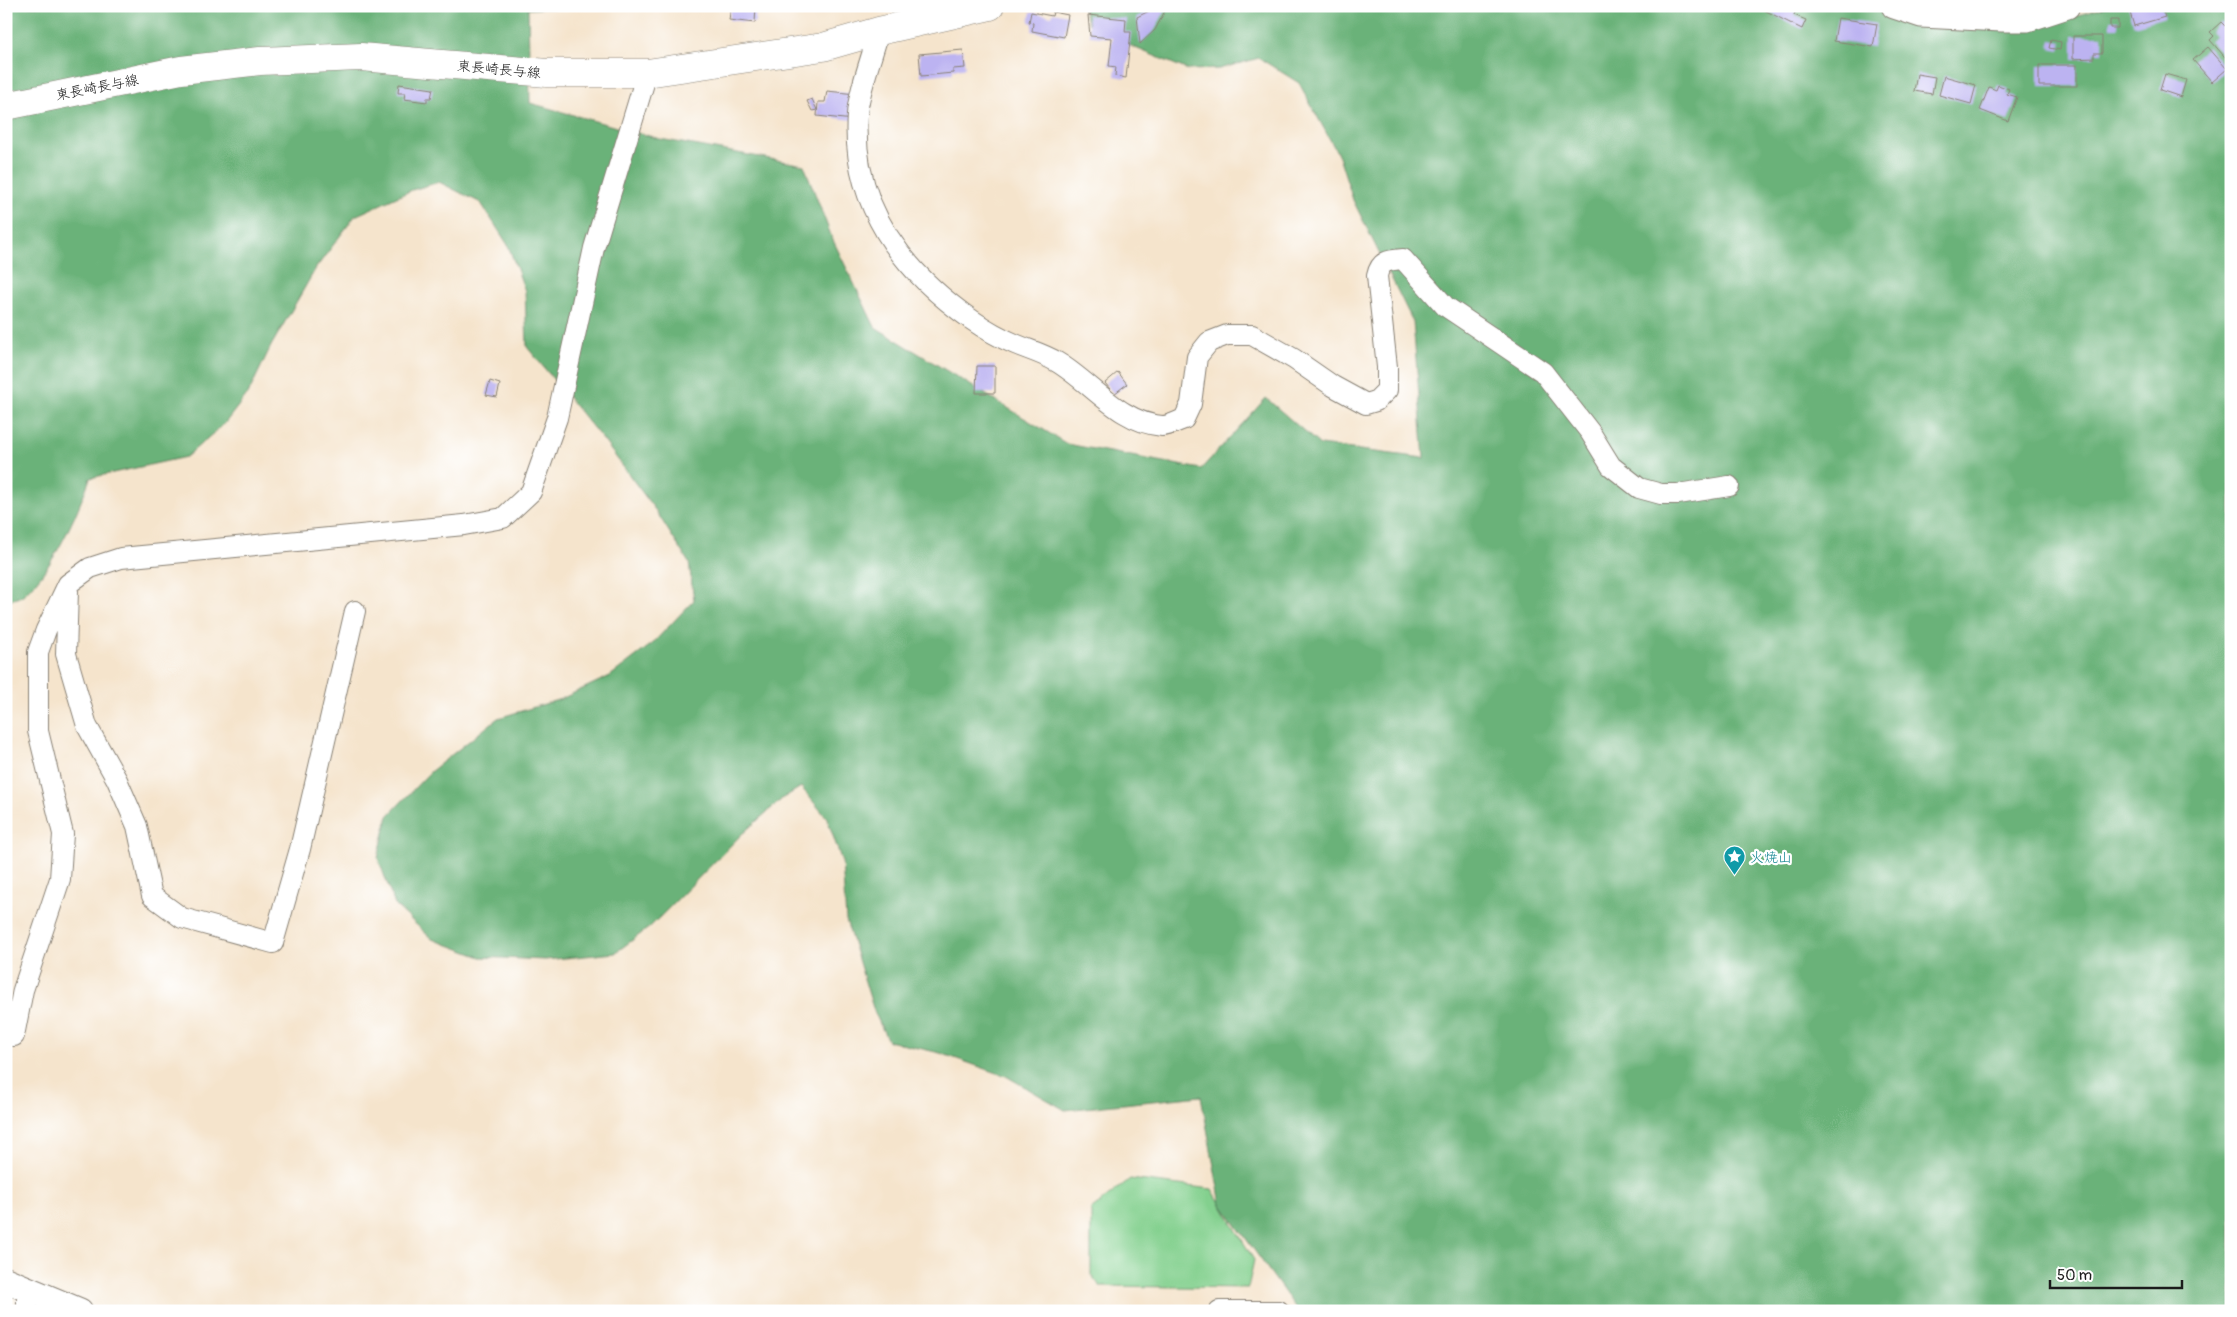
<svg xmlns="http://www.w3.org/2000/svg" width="2237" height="1317" viewBox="0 0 2237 1317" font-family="Pangolin,'Klee One',sans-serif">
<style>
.green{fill:#83d08e;stroke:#507655}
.forest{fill:#6ab279;stroke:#43674a}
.building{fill:#bcb3f1}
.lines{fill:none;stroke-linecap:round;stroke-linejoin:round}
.minor-casing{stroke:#888074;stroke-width:22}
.tertiary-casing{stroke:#888074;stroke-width:27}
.primary-casing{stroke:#888074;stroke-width:29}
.minor{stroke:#fff;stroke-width:20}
.tertiary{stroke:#fff;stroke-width:25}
.primary{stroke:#fff;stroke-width:28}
.labels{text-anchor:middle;stroke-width:4.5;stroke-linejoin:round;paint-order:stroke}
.street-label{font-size:14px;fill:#1c1c1c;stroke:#fff}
.culture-label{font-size:14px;fill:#0d838f;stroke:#fff;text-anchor:start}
</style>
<rect width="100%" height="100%" fill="#fff"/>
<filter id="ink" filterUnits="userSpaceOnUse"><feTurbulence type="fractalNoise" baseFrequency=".02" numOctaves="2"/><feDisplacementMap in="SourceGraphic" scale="10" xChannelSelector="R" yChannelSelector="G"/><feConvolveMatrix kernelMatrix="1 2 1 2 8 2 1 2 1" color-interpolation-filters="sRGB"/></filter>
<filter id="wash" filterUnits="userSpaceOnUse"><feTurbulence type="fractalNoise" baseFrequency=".0096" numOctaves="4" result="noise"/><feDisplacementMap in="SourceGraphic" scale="20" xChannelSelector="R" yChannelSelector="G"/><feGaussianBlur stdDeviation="1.12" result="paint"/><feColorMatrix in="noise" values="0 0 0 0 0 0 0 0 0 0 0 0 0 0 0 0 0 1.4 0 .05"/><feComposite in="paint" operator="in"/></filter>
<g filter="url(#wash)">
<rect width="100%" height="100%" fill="#f5e4cc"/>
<path class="green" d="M1130,1179l82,10 42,71 -6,28 -148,-2 -9,-11v-65z"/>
<path class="forest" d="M6,6h608l-86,3 2,94 130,36 144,26 28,73 43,89 192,117 134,25 65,-71 54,47 104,13 -11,-136 -60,-122 -14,-44 -40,-73 -40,-25 -40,11 -31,1 -62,-26 -36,-18 -8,-20h811l142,21 75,-21h121v1305h-933l-77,-107 -20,-108 -136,14 -59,-34 -66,-23 -52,-12 -14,-30 -28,-91 -4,-58 -15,-44 -26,-31 -18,11 -41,36 -92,93 -35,26 -70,7 -64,-3 -49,-18 -37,-34 -17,-47 10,-42 42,-44 68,-54 63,-19 49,-23 42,-32 42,-44 -5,-37 -33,-52 -52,-70 -77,-94 -2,-56 -17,-46 -27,-42 -42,-21 -27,8 -57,26 -39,52 -45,78 -22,46 -24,31 -39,34 -96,21c-13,36 -36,90 -66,116 -4,4 -12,5 -18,7z"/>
<g id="blocks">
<path class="building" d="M731,6h25l-1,17 -26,-3z
M1159,6l8,1 -12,23 -15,14 -3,-27z
M1756,6h42l-4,9 12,5 -4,9z
M2128,6h33l4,11 -31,9z
M1031,12l21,4 1,-4 15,3 -4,22 -32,-6 1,-8 -4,-1z
M1088,15l38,4 -1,13h6l-5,46 -11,-2 1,-9 -7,-1 3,-28 -22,-2z
M1838,18l39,6 -4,23 -39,-6z
M2110,20h8v8h-8z
M2231,21v43l-21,-24 4,-4 -4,-4 11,-10 4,4z
M2073,36h29v17h-8v5l-21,1z
M2051,40l10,2 -1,8 -11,-2z
M2208,47l19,22 -15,13 -19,-22z
M963,50l2,18 -12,1v4l-32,3 -2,-22z
M2039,65h38v21h-38z
M1917,74l18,3 -3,17 -18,-3z
M2165,74l21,6 -5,17 -21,-7z
M1944,76l32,9 -5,19 -32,-9z
M399,84l34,5 -2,9h-4v4l-23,-3 1,-6h-7z
M1998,85l11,4 -2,5 10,3 -9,24 -28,-11 9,-23 7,3z
M827,91l29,3 -3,26 -36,-4 1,-14h7z
M812,99l5,11 -5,1 -5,-10z
M977,366h18v27h-19z
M1118,372l9,12 -13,10 -9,-11z
M490,381l10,3 -3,13 -11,-2z"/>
</g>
</g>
<g filter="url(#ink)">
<use href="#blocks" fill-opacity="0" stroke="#888074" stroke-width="1"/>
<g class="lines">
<defs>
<path id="minor" d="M879,31c-6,23 -21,62 -22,84 -6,89 45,156 115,205 13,9 29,18 43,24 14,6 29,10 42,18 34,20 63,61 105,64 7,0 16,-5 22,-7l7,-15 6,-47 12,-15 18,-7h25l42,24 39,27 33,18 10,-3 11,-11v-23l-10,-91c3,-15 11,-16 26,-17l42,47 98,66 47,60 21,34 28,22 22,6h17l51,-8
M68,591l-2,63 21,72 30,54 20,46 15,70 30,22 91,25 27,-94 55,-238
M6,1035l8,1 9,-46 37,-111 3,-45 -25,-103v-79l8,-22 22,-46 22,-16 31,-10 343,-33 39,-7 28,-26 26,-74 37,-170 53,-175
M27,1287v24
M1219,1311h60"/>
<path id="tertiary" d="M1894,6l27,9 81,4h25l40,-13
M6,1280l74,31"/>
<path id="primary" d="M6,106l175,-36 79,-9 101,-4 186,16h100l176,-26 56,-16 111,-25"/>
</defs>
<use href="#minor" class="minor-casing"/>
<use href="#tertiary" class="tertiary-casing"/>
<use href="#primary" class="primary-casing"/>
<use href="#minor" class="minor"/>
<use href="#tertiary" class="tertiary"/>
<use href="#primary" class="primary"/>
</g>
</g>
<defs>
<symbol id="sight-pin" viewBox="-11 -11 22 30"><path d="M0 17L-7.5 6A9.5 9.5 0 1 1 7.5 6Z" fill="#0f9aa8" stroke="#fff"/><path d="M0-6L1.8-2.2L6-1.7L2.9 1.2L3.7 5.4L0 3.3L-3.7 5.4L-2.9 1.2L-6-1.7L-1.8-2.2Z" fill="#fff"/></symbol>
</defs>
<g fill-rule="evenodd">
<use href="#sight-pin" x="1722" y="844" width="25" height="34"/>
</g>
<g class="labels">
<g class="street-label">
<text transform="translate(499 69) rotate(5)" y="5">東長崎長与線</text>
<text transform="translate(97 87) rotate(-11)" y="5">東長崎長与線</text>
</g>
<g class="culture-label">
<text x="1750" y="862">火焼山</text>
</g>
</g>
<rect width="2237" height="1317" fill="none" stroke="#fff" stroke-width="25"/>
<path d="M2050 1280v8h132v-8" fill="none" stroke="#1c1c1c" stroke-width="2.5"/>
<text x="2057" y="1280" font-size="15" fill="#1c1c1c" stroke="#ffffff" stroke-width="4" paint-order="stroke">50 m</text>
</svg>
